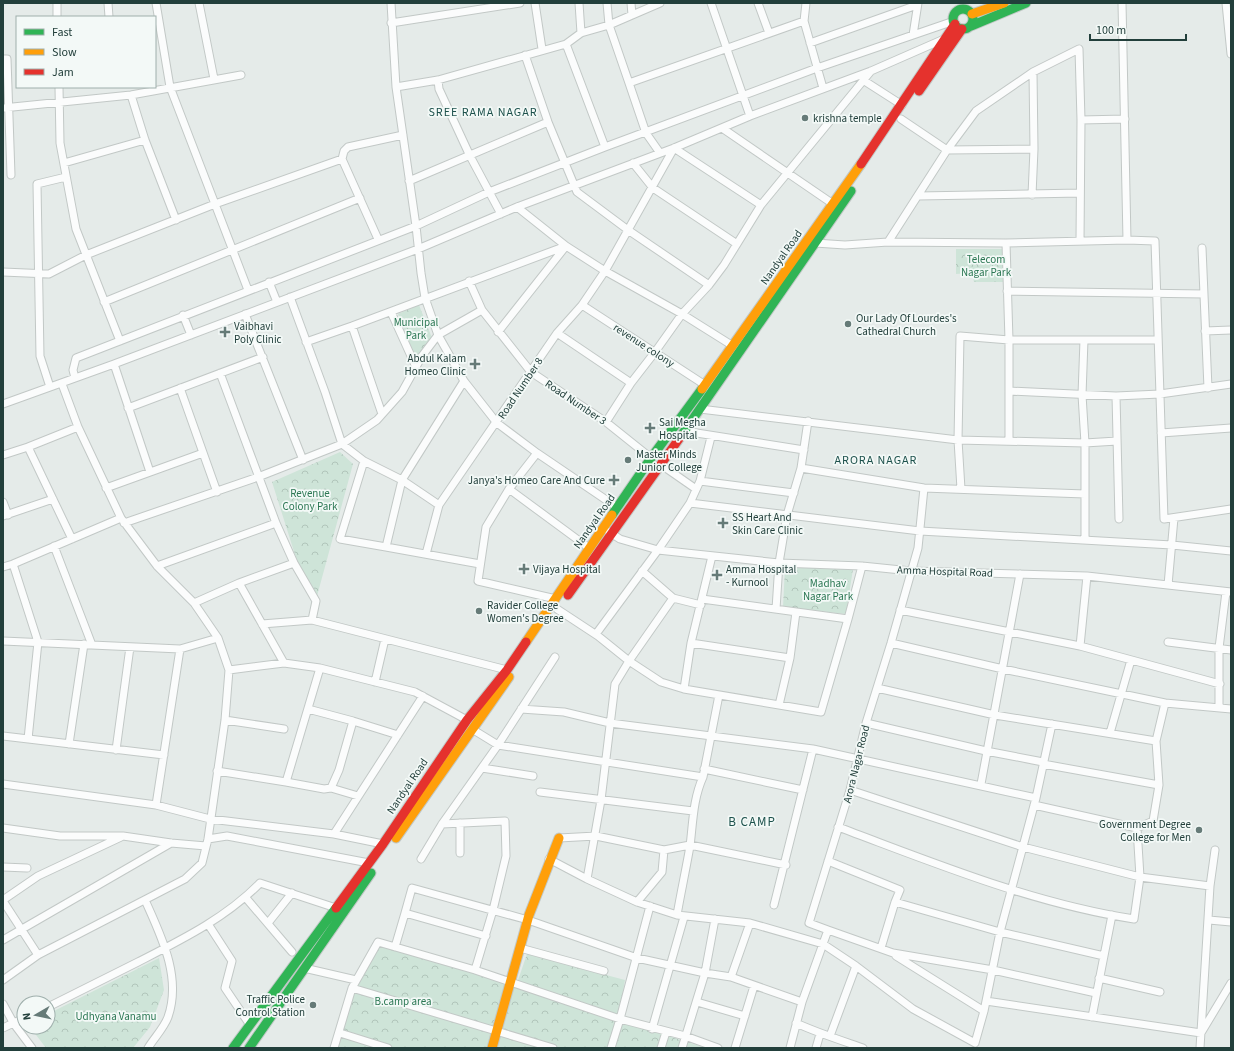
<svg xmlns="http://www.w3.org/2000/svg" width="1234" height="1051" viewBox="0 0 1234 1051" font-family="'Source Sans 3',sans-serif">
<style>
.park{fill:url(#park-crowns)}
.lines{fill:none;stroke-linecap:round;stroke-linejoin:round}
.street-casing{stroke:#c2c8c6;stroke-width:9}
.fast-casing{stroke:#c1c8c6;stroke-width:11}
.slow-casing{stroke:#c1c8c6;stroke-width:11}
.jam-casing{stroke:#c1c8c6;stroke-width:11}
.street{stroke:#fbfcfc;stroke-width:7}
.fast{stroke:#30b455;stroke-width:9}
.slow{stroke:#ff9f0a;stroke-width:9}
.jam{stroke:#e5322d;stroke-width:9}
.poi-dot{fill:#667b78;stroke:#f3f9f7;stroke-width:1.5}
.labels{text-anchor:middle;stroke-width:3.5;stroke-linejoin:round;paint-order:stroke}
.poi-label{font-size:11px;fill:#223f3b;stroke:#f3f9f7;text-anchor:start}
.street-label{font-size:11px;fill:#223f3b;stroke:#f3f9f7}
.park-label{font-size:11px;fill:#2b7753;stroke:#f3f9f7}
.neighbourhood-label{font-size:12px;letter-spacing:1px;fill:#1d514c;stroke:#f3f9f7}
.quarter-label{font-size:13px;letter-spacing:1px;fill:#1d514c;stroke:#f3f9f7}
</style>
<defs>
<pattern id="park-crowns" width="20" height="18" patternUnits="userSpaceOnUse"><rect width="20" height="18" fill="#cee4d8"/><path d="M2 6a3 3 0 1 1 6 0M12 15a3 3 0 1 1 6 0" fill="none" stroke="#b1c5ba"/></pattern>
</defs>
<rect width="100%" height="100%" fill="#e5ebe9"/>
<path class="park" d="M956,249h46l1,33h-29l-2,-9 -16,1z
M419,305l13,33 -16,21 -18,-45z
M340,452l13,12 -36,132 -20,-35 -25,-79z
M785,567l68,2 -7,45 -63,-7z
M379,945l137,41 11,-32 98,26 -7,40 88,28h-368l17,-61z
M159,958l5,32 -14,37 -17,21h-87l-16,-21h18v-13z"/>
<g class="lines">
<defs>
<path id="street" d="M57,3v14
M108,3l1,14
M199,3l15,76
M391,3l5,84 20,139 5,47 4,25 13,37 26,46 33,42 40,30 81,55
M535,3l7,46
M579,3l2,30
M607,3l2,22 20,58
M631,3l1,12
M711,3l39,113
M758,3l11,30
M806,3l-2,18 19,67
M1122,3l5,237
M1226,3l5,51
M391,23l129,-20
M913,35l5,-32
M810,43l107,-38
M566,44l39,103
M525,55l23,67 29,70 51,38 81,55
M3,59h4l4,116
M438,80l1,9 31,67 31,58
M863,80l39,25
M59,87l1,56 16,86 44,112
M396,87l42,-7 128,-36 15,-11 28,-8 51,-22
M131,95l14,45 31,80
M3,108l128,-13 110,-20
M901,119l46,31 87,-1 -1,-77
M1081,120l44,-1
M722,128l111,76
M660,153l-14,-20 -17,-50 175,-62
M342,159l2,-8 4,-4 55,-12
M64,163l81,-23
M633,163l20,25 84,56
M409,181l139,-59
M1032,195l2,-46
M918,196l162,-3
M517,207l49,39 39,25 77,43 51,32
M888,242l59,-92 29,-39 57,-39 46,-23 2,71 -1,121
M815,243l30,2 43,-3 118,1 121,-3 28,1 9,278 67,-10
M1006,243l3,97v101
M1202,248l6,140
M3,272l46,2 37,-19 129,-51 -45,-117 -14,-84
M469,281l13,29 49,62 75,50 45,36
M269,282l8,20
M248,290l-33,-86 127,-45 36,80
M1007,291l197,3
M290,297l35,95 17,52 22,17 -24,78 46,8
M104,302l256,-104
M582,305l123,80
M391,312l25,55
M245,314l58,146
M183,315l8,20
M352,326l30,88
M1205,331l26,-1
M498,332l68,-86
M557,333l74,50
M1084,340l-2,55 3,48v97
M306,342l46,-16 214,-80
M220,373l56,150 18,40 22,38 -4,19
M75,378l-2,-8 3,-12 340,-132 73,-34 116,-45 212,-79 137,-47
M464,381l-62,99 -16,67 94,17
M50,387l-10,-31 -3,-172 29,-7
M180,388l37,104
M1009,391l107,5 44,-2 71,-10
M1116,396l3,123
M3,404l111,-40
M128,408l135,-51
M700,409l258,31 2,-104 49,4h149
M606,422l25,-39 24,-31 27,-38 27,-29 15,-20 37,-60 110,-134
M684,431l120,19
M1161,433l70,-5
M28,447l50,-20
M537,453l-28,36 -23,38 -8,54 78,18
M3,455l25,-8 44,92
M364,461l38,19 37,25
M660,464l36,25
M801,468l123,20 161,6
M150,472l-36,-108 304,-115 99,-42 157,-59 76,-32 121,-45 73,-32
M700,481l94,12
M106,488l97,-35
M509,489l80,59
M961,489l-3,-49 127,3 32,-2
M3,502l5,13
M690,503l230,28 252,14 59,6
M3,516l50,-17
M124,523l134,-46 84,-33 35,-24 25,-28 20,-36 16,-21 44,-25
M609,532l11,7 38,11 121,13 83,3 49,5 176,5 144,16
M54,546l38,99
M426,554l13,-49 118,-172 25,-28 23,-34 69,-123 87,57
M712,556l-21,87 -7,46 137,23 27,-93 14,-53
M13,564l108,-46
M157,566l119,-43
M3,567l10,-3 25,78 -10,97
M642,571l31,27 28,7
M239,583l45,80
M1168,585l6,-67
M702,599l146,20
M194,603l45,-20 55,-20
M557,609l41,27 31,25 32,21 23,7
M776,609l3,-46 8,-48 14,-47 7,-47
M900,610l180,36 140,38
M262,624l50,-4 195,50
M596,634l62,-84 32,-47 10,-22 11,-44
M3,641l177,8 38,-11
M1168,642l63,8
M691,643l99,15
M891,643l112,26 162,34 66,6
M1080,646l7,-70
M229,670l55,-7 36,5 95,24 52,28
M375,682l10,-43
M877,688l118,27 161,26
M779,705l11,-47 6,-46
M1219,707v-59l7,-56
M521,709l43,3 46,11 203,26 223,49
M225,720l59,9
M353,721l45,14
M866,723l120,28 57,11
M472,729l26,16 205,32
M1110,733l21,-73
M3,736l161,19
M69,744l15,-100
M116,750l14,-103
M1043,764l116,21
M482,768l51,8
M704,769l99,21
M217,771l69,11 34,-114
M286,782l38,7 7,-1 8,-18 14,-49 -45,-12
M3,784l153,21 54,14 124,15 49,10
M981,784l39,-210
M331,788l27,8
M850,790l173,57 117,30 70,9
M540,792l153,19
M156,805l24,-156
M1034,805l103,23
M460,823v30
M442,824l63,-3 1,35 -13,54 -18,60
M838,827c97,36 193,76 296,92l6,-42 -3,-49 16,-7 6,-36 -3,-44 9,-38
M3,828l57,8h63l48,7 35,3
M334,834l89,-138
M559,838l37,-2 68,14 26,-5 96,20
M208,839l19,-3 142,27
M421,859l21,-35 56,-79 57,-88
M549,859l38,20 50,23 40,13 73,8 73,21 33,22 57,43 62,34 9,-32 16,-79 36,-134 16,-74
M828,861l72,29 -5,12 105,30 104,24
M3,867l24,1
M587,879l14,-79 14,-116 14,-23 44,-63
M246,898l46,54
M3,900l35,-24 83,-39
M145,900c16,36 37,77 23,117 -4,11 -14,21 -20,31
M3,901l35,54
M637,902l25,-30 2,-22
M774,905l39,-156
M405,913l7,-25 116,32 109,38 68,15 26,4 71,25
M677,915c4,-23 9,-46 13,-69 3,-24 3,-47 13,-69l16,-82
M1209,920l22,2
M268,923l24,-30
M208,924l24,37 -7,27 25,37
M828,930l65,23 100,17 103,23
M3,940l168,-97
M395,947l10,-34 81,23
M520,948l84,23
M881,948l14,-46
M896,956l88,55
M304,968l52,12
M731,977l19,-54
M1099,978l61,14
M3,980l35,-25 147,-76 17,-16 6,-24 17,-119 4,-50 -11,-32 -24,-35 -37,-37 -36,-48 -43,-91 -16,-43
M352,988l201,60
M986,1001l215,32 30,-50
M697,1002l48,14
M3,1004l11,20 18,24
M48,1007c30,-15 60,-30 90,-45 43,-22 88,-44 122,-79l76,25
M1092,1017l20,-102
M796,1023c22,10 44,17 67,25
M3,1028l21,-10
M652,1029l32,-112
M340,1033l48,15
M830,1036l26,-70
M334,1048l18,-60 26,-46 97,28 145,49 65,17 33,12
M611,1048l9,-29 30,-113
M661,1048l5,-16
M682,1048l23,-75 10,-54
M735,1048l19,-62
M790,1048l12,-46 26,-72 -19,-7 41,-133 16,-67 25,-80 27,-95 6,-60
M816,1048l4,-14
M1200,1048l10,-162 5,-36"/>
<path id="fast" d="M953 19a10 10 0 1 1 20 0a10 10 0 1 1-20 0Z
M971,26l55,-23
M681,436l170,-245
M612,515l39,-57 51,-69
M233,1048l103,-140
M249,1048l122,-175"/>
<path id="slow" d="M972,14l32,-11
M702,389l159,-225
M526,642l86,-127
M396,838l113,-161
M492,1048l37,-133 30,-77"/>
<path id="jam" d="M919,91l43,-62
M861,164l94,-140
M568,595l113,-159
M336,908l47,-64 84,-124 40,-50 19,-28"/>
</defs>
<use href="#street" class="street-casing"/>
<use href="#fast" class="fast-casing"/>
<use href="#slow" class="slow-casing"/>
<use href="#jam" class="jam-casing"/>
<use href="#street" class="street"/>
<use href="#fast" class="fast"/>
<use href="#slow" class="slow"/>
<use href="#jam" class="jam"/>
</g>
<g class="poi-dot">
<circle cx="805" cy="118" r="4"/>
<circle cx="848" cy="324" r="4"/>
<path d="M223 326h4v4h4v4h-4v4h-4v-4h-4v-4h4z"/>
<path d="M473 358h4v4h4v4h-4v4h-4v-4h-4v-4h4z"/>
<path d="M648 422h4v4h4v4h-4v4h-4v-4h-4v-4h4z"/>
<circle cx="628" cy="460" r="4"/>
<path d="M612 474h4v4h4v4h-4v4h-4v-4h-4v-4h4z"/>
<path d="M721 517h4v4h4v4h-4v4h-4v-4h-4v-4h4z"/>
<path d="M522 563h4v4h4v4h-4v4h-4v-4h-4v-4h4z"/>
<path d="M715 569h4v4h4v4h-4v4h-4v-4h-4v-4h4z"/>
<circle cx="479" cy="611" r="4"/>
<circle cx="1199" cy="830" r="4"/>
<circle cx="313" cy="1005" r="4"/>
</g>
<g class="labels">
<g class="poi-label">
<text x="813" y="122">krishna temple</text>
<text x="856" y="322">Our Lady Of Lourdes's<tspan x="856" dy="13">Cathedral Church</tspan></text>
<text x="234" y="330">Vaibhavi<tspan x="234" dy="13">Poly Clinic</tspan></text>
<text x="466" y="362" text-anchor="end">Abdul Kalam<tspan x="466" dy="13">Homeo Clinic</tspan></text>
<text x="659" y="426">Sai Megha<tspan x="659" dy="13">Hospital</tspan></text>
<text x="636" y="458">Master Minds<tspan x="636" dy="13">Junior College</tspan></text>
<text x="605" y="484" text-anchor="end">Janya's Homeo Care And Cure</text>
<text x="732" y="521">SS Heart And<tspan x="732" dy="13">Skin Care Clinic</tspan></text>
<text x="533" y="573">Vijaya Hospital</text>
<text x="726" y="573">Amma Hospital<tspan x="726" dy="13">- Kurnool</tspan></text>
<text x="487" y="609">Ravider College<tspan x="487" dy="13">Women's Degree</tspan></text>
<text x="1191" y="828" text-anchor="end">Government Degree<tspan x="1191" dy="13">College for Men</tspan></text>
<text x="305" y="1003" text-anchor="end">Traffic Police<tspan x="305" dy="13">Control Station</tspan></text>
</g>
<g class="street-label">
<text transform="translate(781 257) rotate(-55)" y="4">Nandyal Road</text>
<text transform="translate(644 345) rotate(33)" y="4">revenue colony</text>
<text transform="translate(520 388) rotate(-56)" y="4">Road Number 8</text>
<text transform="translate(576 402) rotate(34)" y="4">Road Number 3</text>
<text transform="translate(594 521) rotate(-55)" y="4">Nandyal Road</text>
<text transform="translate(945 571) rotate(2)" y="4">Amma Hospital Road</text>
<text transform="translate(856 764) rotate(-76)" y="4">Arora Nagar Road</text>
<text transform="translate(407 786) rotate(-56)" y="4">Nandyal Road</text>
</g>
<g class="park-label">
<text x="986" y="263">Telecom<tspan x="986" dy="13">Nagar Park</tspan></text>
<text x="416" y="326">Municipal<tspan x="416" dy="13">Park</tspan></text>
<text x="310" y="497">Revenue<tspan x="310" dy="13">Colony Park</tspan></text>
<text x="828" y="587">Madhav<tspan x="828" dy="13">Nagar Park</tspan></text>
<text x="403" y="1005">B.camp area</text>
<text x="116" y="1020">Udhyana Vanamu</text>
</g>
<g class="neighbourhood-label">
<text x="483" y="116">SREE RAMA NAGAR</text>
<text x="876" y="464">ARORA NAGAR</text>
</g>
<g class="quarter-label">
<text x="752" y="826">B CAMP</text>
</g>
</g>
<rect width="1234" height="1051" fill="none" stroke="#223f3b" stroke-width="8"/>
<rect x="16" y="16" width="140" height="72" fill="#f3f9f7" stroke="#9fafac"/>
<rect x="24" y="29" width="20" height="6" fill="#30b455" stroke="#9fafac"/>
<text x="52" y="36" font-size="12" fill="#223f3b">Fast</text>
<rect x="24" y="49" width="20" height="6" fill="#ff9f0a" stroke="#9fafac"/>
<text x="52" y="56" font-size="12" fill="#223f3b">Slow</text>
<rect x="24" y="69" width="20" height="6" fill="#e5322d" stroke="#9fafac"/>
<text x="52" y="76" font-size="12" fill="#223f3b">Jam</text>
<g transform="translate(36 1015) rotate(261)"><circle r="19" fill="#f3f9f7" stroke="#9fafac"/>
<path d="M0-3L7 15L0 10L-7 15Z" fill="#667b78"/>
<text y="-6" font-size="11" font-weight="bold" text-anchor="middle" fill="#223f3b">N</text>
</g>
<path d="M1090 34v6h96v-6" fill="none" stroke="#223f3b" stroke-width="2"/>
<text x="1096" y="34" font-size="12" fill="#223f3b" stroke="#f3f9f7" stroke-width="3" paint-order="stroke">100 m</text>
</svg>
